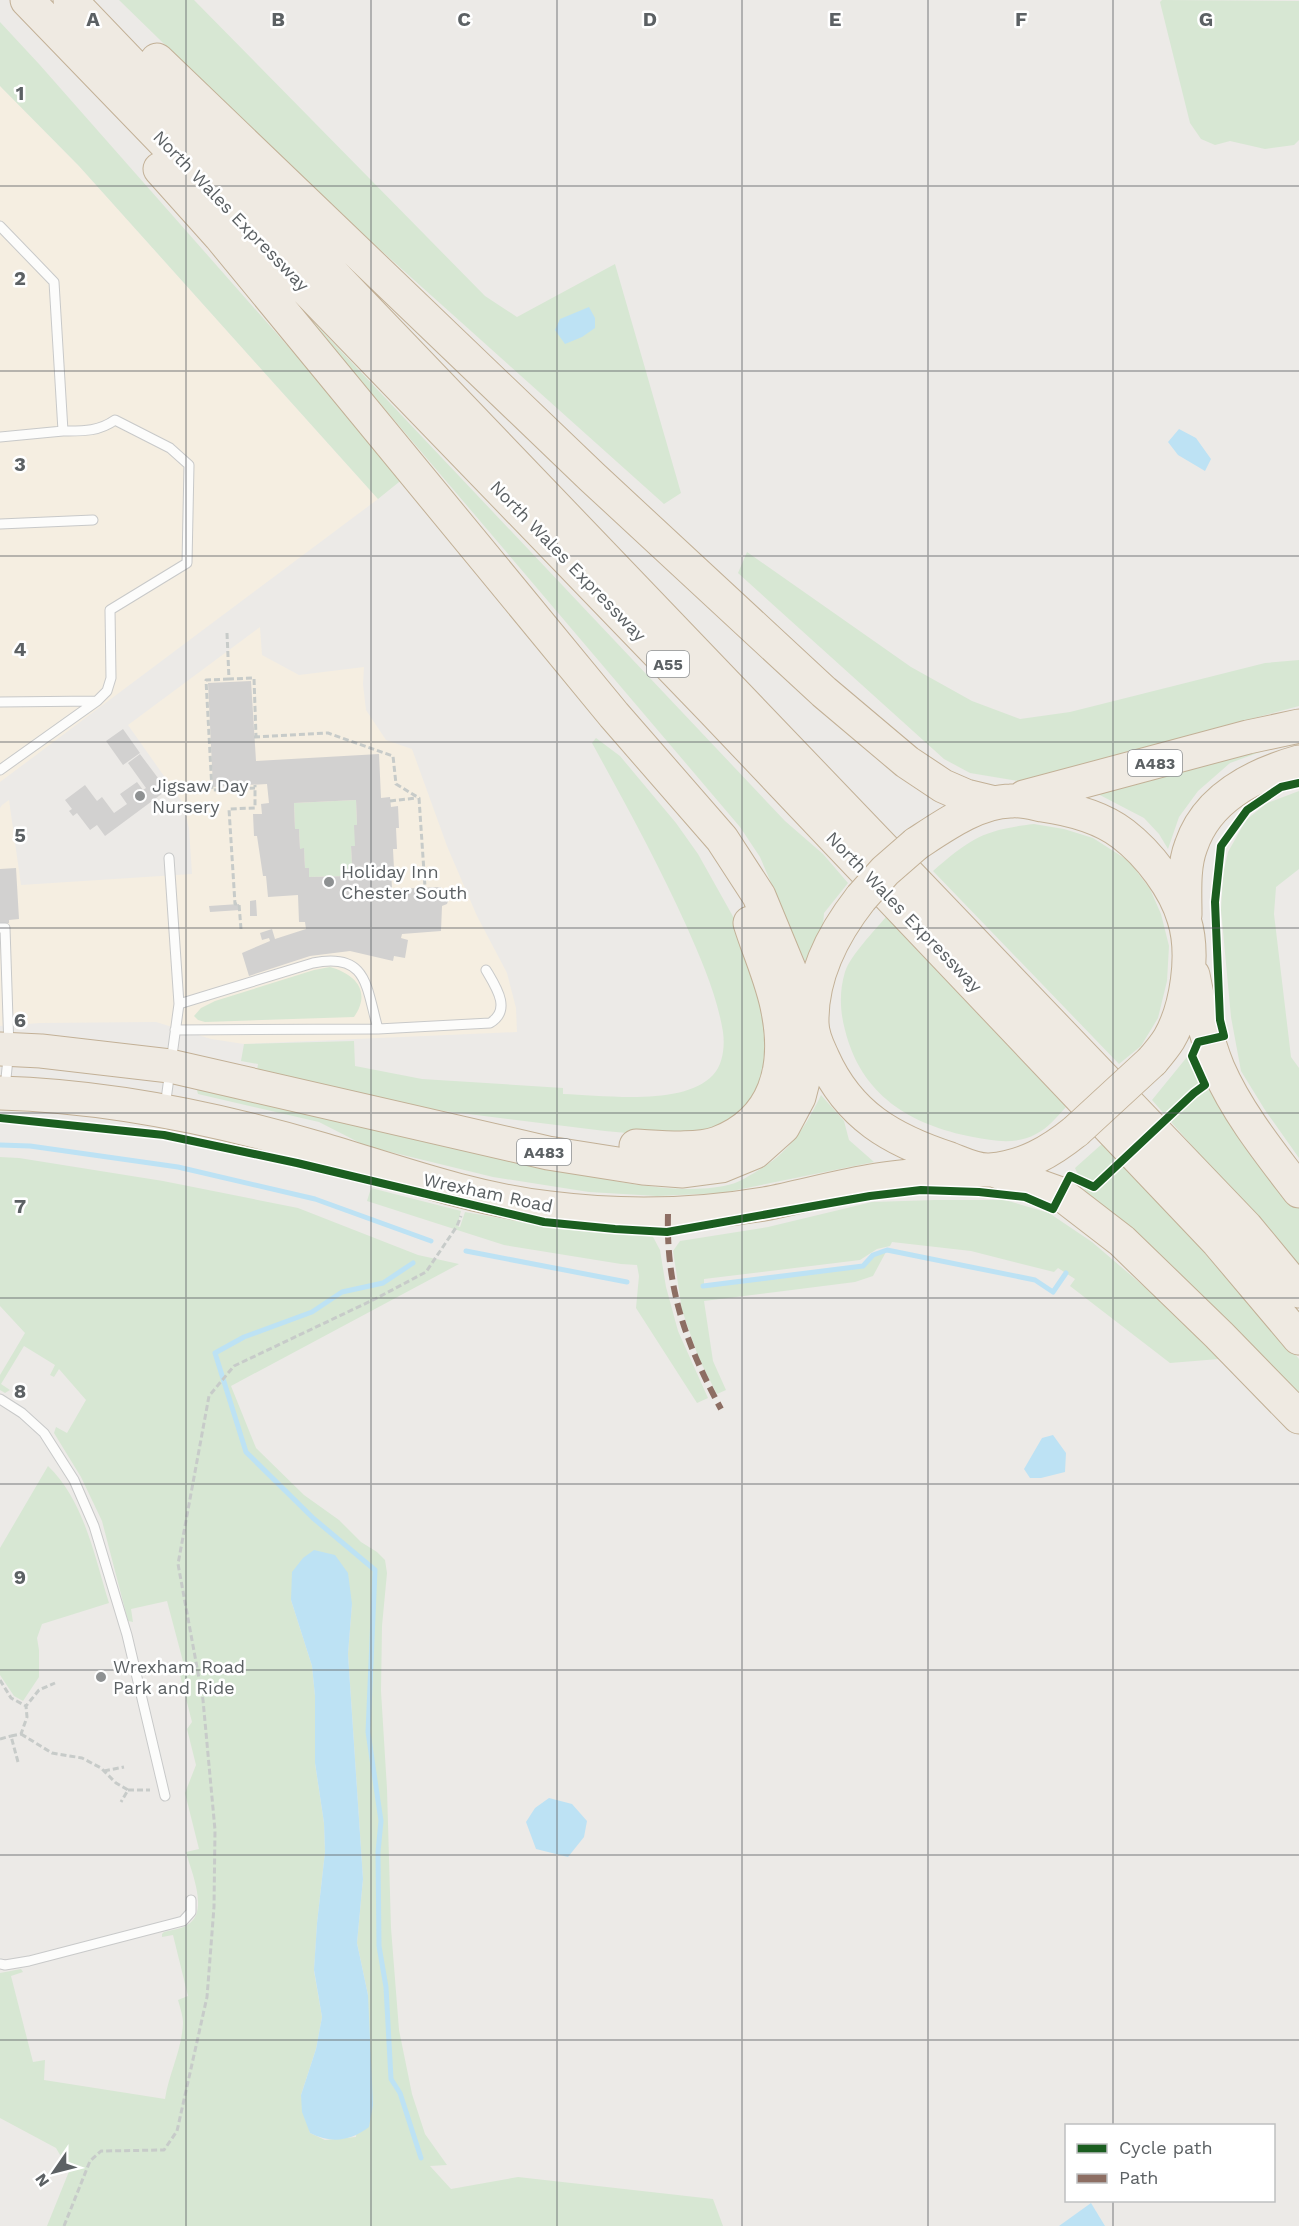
<svg xmlns="http://www.w3.org/2000/svg" width="1299" height="2226" viewBox="0 0 1299 2226" font-family="'Work Sans',sans-serif">
<style>
.commercial{fill:#f5eee1}
.green{fill:#d7e7d3;fill-rule:evenodd}
.water{fill:#bde2f4}
.lines{fill:none;stroke-linecap:round;stroke-linejoin:round}
.stream{stroke:#bde2f4;stroke-width:5}
.building{fill:#d2d1d0;fill-rule:evenodd}
.lane-casing{stroke:#c8c9c9;stroke-width:11}
.highway-casing{stroke:#c2b096;stroke-width:35}
.path{stroke:#c7cbc9;stroke-width:3;stroke-dasharray:6 3;stroke-linecap:butt}
.lane{stroke:#fcfcfb;stroke-width:9}
.highway{stroke:#efeae2;stroke-width:33}
.highway-bridge-casing{stroke:#c2b096;stroke-width:35;stroke-linecap:butt}
.highway-bridge{stroke:#efeae2;stroke-width:33}
.quiet{stroke:#8d6e63;stroke-width:6;stroke-dasharray:12 6;stroke-linecap:butt}
.cycleway-casing{stroke:#fff;stroke-width:11}
.cycleway{stroke:#1b5e20;stroke-width:8}
.grid{fill:none;stroke:#5c6164;stroke-width:1.5;stroke-opacity:0.55}
.poi-dot{fill:#8e9192;stroke:#fff;stroke-width:2}
.labels{text-anchor:middle;stroke-width:5;stroke-linejoin:round;paint-order:stroke}
.shield{fill:#fff;stroke:#8d9092;stroke-width:1.5}
.shield-label{font-size:16px;font-weight:bold;fill:#5c6164}
.street-label{font-size:18px;fill:#5c6164;stroke:#fff}
.poi-label{font-size:18px;fill:#5c6164;stroke:#fff;text-anchor:start}
.grid-label{font-size:20px;text-anchor:middle;font-weight:bold;fill:#5c6164;stroke:#fff;stroke-width:5;stroke-linejoin:round;paint-order:stroke}
</style>
<rect width="100%" height="100%" fill="#eceae7"/>
<path class="commercial" d="M0,86l79,80 299,333 -378,283z
M260,627l2,28 37,20 65,-8 -1,17 3,26 20,30 26,9 35,97 30,70 30,57 9,35 1,24 -273,12 -33,-5 -55,-17 -116,1 -40,3v-218l2,-3 7,-5 12,85 171,-11 -3,-45 -6,-26 -55,-78z"/>
<path class="green" d="M119,0h75l291,296 32,21 98,-53 66,229 -17,11 -347,-311z
M1162,0l137,1v139l-5,5 -29,4 -35,-8 -15,4 -14,-6 -11,-16 -30,-121z
M0,22l39,42 365,414 -26,21 -299,-333 -79,-80z
M288,295l497,526 38,33 25,29 -24,30 -1,12 -18,37 -45,-105 -20,-30z
M747,552l164,115 61,34 48,18 50,-7 195,-49 34,-3v46l-281,75 -48,-8 -26,-14 -206,-186z
M596,738l24,18 56,67 22,31 42,75 28,85 1,67 -41,47 -57,9 -66,-6 -161,-20 -106,-20 -81,-20 1,-7 -17,-3 3,-17 110,-3 1,25 67,13 141,9v6c40,1 120,13 150,-19 10,-10 12,-29 10,-43 -6,-37 -22,-73 -37,-107 -28,-62 -61,-122 -94,-182z
M1299,738l-69,25 -32,28 -19,26 -11,32 -9,-15 -15,-16 -48,-25z
M1299,791v78l-23,18 -2,27 17,143 8,11v90l-34,-48 -24,-39 -10,-54 -10,-107 2,-36 5,-22 18,-32 21,-17z
M356,800l1,25 -2,21h-4l1,19 -4,1v10l-39,1v-9h-4l-1,-19h-4l-1,-20h-4l-1,-26z
M1034,824l30,5 29,9 36,23 21,28 11,25 8,32 -2,35 -9,37 -17,28 -22,18 -186,-193c38,-33 50,-41 101,-47z
M886,917l180,190c-9,10 -18,21 -30,27 -20,11 -42,7 -63,3 -63,-12 -112,-42 -128,-107 -5,-18 -6,-39 0,-58 5,-16 30,-42 41,-55z
M330,967c25,7 42,24 24,50l-149,5 -7,-2 -4,-4 7,-8 14,-7 99,-31z
M1187,1057l33,36 79,109v66l-147,-168z
M196,1087c124,28 247,62 372,85 47,9 121,26 167,11 6,-2 13,-7 19,-10 35,-20 50,-43 67,-78l23,26 5,19 25,22 -152,31 -65,3 -68,-4 -96,-15 -127,-31 -47,-24 -121,-28z
M1103,1143l145,155 51,61v38l-144,-145 -70,-61 -10,-23z
M0,1157l19,1 144,23 135,27 120,47 41,9 -228,122 25,62 48,47 35,25 22,22 16,10 8,8 2,13 -5,53 -1,65 6,98 4,139 8,102 13,64 13,40 22,31 -17,1 21,23 67,-12 195,22 10,27h-676l25,-62 -9,-4 -7,-12 -56,-30v-145l21,-4 2,3 -12,4 22,86 12,-2 -1,20 121,19c4,-26 17,-49 18,-76 0,-7 -3,-16 -5,-23l10,-4 -15,-61 -11,2v-3l2,-2c8,-2 19,-3 26,-9 18,-14 1,-52 -4,-71l13,-3 -14,-56 11,-28 -9,-36 5,-7 -13,-51 6,-2 -18,-68 -36,8 2,13 -5,-1 -26,-100 -21,-44 -27,-44 2,-6 11,6 19,-33 -27,-31 -5,8 -4,-2 5,-10 -31,-19 -23,38 9,6 -5,3 -5,-3v-15l25,-42 -25,-27zM291,1600l61,4 -4,50 15,225 -6,64 11,52 -12,142 -31,3 -15,-7 -9,-38 15,-46 6,-32 -8,-46 3,-48 8,-71 -1,-29 -9,-60v-67l-3,-30z
M371,1188l90,23 -4,15 3,1 5,-15 97,17 90,6 8,15 6,37 12,44 30,67 -11,5 -61,-95 3,-32 -2,-11 -16,-1 -117,-19 -137,-44z
M935,1200h70l44,13 43,29 69,59 58,58 -49,4 -100,-77 5,-7 -17,-11 -4,4 -83,-21 -79,-9 -2,4 -13,3 -17,11 -156,19v7l158,-20 11,-11 14,-5 -14,26 -18,6 -151,19 9,60 13,29 -9,4 -18,-35 -17,-49 -9,-59 7,-10 88,-14 104,-25z
M48,1466c36,34 47,92 61,137l-67,21 -5,14 2,12v27l-16,24 -9,-5 -14,-21v-127z"/>
<path class="water" d="M589,307l6,11v10l-13,9 -17,7 -10,-14 5,-11z
M1179,429l17,9 15,21 -6,12 -27,-16 -10,-13z
M1053,1435l13,18 -1,19 -24,6h-11l-6,-9 18,-31z
M314,1550l21,5 13,18 4,31 -4,50 15,225 -6,64 11,52 5,110 -4,22c-19,14 -37,17 -59,6l-8,-21 -1,-17 15,-46 6,-32 -8,-47 3,-47 8,-71 -1,-29 -9,-60v-67l-3,-30 -21,-66 1,-28 11,-14z
M549,1798l23,6 15,17 -3,16 -16,20 -32,-8 -10,-27 9,-14z
M1091,2203l14,23h-46z"/>
<g class="lines">
<path class="stream" d="M0,1145l30,1 148,21 137,32 116,42
M466,1251l161,31
M413,1263l-30,20 -41,9 -30,20 -68,25 -29,16 31,99 67,66 62,52 -7,162 13,89 -3,31 1,94 7,41 5,92 9,14 21,65
M703,1286l160,-20 10,-11 14,-5 148,30 18,12 13,-19"/>
</g>
<path class="building" d="M251,681l5,80 123,-7 2,44 9,-1 1,10 7,-1 1,22h-3l1,21h-4l1,20h-3l1,20 49,-2v9h4l3,5 -1,3 -5,2 -1,25 -39,3 -1,4 7,2 -3,18 -11,-2 -1,5 -43,-10 -40,5 -61,20 -7,-23 28,-12 -1,-3 -7,2 -2,-7 12,-4 3,10 31,-10 -1,-7h-6l-1,-27 -30,2 -2,-21h-3l-6,-40h-3l-1,-22h9l-1,-10 8,-1 -2,-19 -54,3 -5,-104zM356,800l1,25h-3l1,21h-4l1,19 -4,1v10l-39,1v-9h-4l-1,-20 -4,1 -1,-20h-4l-1,-26z
M123,729l17,24 -17,12 -17,-24z
M140,754l27,36 -62,46 -8,-11 -7,5 -13,-17 -4,3 -4,-5 3,-2 -7,-9 20,-15 12,16 5,-4 12,16 13,-9 -7,-10 17,-12 6,8 3,-2 -18,-25z
M16,868l3,51 -10,1v3h-9v-54z
M256,900l1,16h-7v-15z
M239,904l1,6 -30,2 -1,-6z"/>
<g class="lines">
<defs>
<path id="lane" d="M0,226l54,56 9,149 -63,6
M0,524l93,-4
M0,702l97,-1
M0,770l97,-69 10,-10 4,-13 -1,-68 77,-47 2,-98 -19,-17 -55,-28c-17,12 -33,11 -52,11
M0,928h5l4,121 -4,39
M179,1004l134,-41c55,-11 53,24 65,66
M175,1030l203,-1 112,-6c22,-13 6,-36 -4,-53
M165,1107l14,-103 -10,-146
M0,1399l22,14 22,20 30,47 20,46 33,109 38,161
M0,1964l5,1 24,-4 154,-40 8,-9v-12"/>
<path id="highway" d="M27,0l684,708 507,534 81,96
M70,0l1176,1227 53,64
M157,60l435,417 232,215 83,70 36,24 23,10 29,7
M160,169l60,67 394,479 108,124 37,57 53,128
M1024,797l224,-60 51,-11
M916,844c26,-17 62,-43 95,-43 10,-1 21,2 31,4 28,4 59,12 81,29 26,20 52,54 61,85 11,35 3,89 -15,120 -5,8 -11,15 -17,22
M861,898c-29,37 -50,78 -49,125 0,13 6,24 11,35 26,58 69,82 127,101 13,5 27,12 40,11 34,-3 60,-18 86,-39
M1185,915c0,-23 -2,-48 6,-69 16,-48 62,-71 108,-84
M1193,975c6,31 13,64 25,93 19,44 52,85 81,123
M0,1049l41,2 129,15 378,87 95,15 40,3 38,-5 34,-14 28,-25 16,-30 15,-59
M0,1093c107,3 219,26 321,56 74,22 150,50 228,59 71,9 144,8 215,-4 37,-7 75,-18 113,-24 34,-5 70,-7 104,-10
M636,1146c22,1 61,5 82,-3 58,-22 71,-76 60,-132 -5,-29 -19,-59 -28,-88
M993,1170l68,24 61,47 97,94 80,82"/>
</defs>
<use href="#lane" class="lane-casing"/>
<use href="#highway" class="highway-casing"/>
<path class="path" d="M227,633l2,46 25,-1 2,59
M229,679l-23,1 6,110 43,-2
M254,737l74,-4 65,23 3,28 23,14 6,89
M390,801l27,-3
M241,929l-2,-25h-4l-6,-95 26,-1v-23
M0,1680l11,18 15,8
M21,1734l31,19 30,5 19,10 15,15 12,7 -7,12
M0,1739l11,-3
M18,1762l-7,-26 10,-2 6,-17 -1,-11 13,-16 16,-7
M104,1771l20,-4
M128,1790h22
M64,2226l26,-65 11,-10 63,-1 13,-19 30,-134 7,-90 1,-77 -12,-130 -25,-136 31,-168 25,-30 141,-67 51,-27 31,-46 4,-10"/>
<use href="#lane" class="lane"/>
<use href="#highway" class="highway"/>
<defs>
<path id="highway-bridge" d="M861,898l24,-27 31,-27
M1076,1131l76,-70"/>
</defs>
<use href="#highway-bridge" class="highway-bridge-casing"/>
<use href="#highway-bridge" class="highway-bridge"/>
<path class="quiet" d="M668,1214c-2,75 18,130 53,195"/>
<defs>
<path id="cycleway" d="M0,1118l164,17 133,28 247,59 71,7 52,3 203,-36 51,-6 58,2 46,5 28,12 17,-33 24,11 100,-94 11,-8 -13,-29 6,-14 26,-6 -4,-16 -5,-118 6,-56 26,-36 34,-23 18,-4"/>
</defs>
<use href="#cycleway" class="cycleway-casing"/>
<use href="#cycleway" class="cycleway"/>
</g>
<path class="grid" d="M186,0v2226M371,0v2226M557,0v2226M742,0v2226M928,0v2226M1113,0v2126M0,186h1299M0,371h1299M0,556h1299M0,742h1299M0,928h1299M0,1113h1299M0,1298h1299M0,1484h1299M0,1670h1299M0,1855h1299M0,2040h1299M1113,2200v26"/>
<g class="poi-dot">
<circle cx="140" cy="796" r="6"/>
<circle cx="329" cy="882" r="6"/>
<circle cx="101" cy="1677" r="6"/>
</g>
<g class="labels">
<g class="shield">
<rect x="647" y="651" width="42" height="26" rx="4.5"/>
<rect x="1128" y="750" width="54" height="26" rx="4.5"/>
<rect x="517" y="1139" width="54" height="26" rx="4.5"/>
</g>
<g class="shield-label">
<text x="668" y="670">A55</text>
<text x="1155" y="769">A483</text>
<text x="544" y="1158">A483</text>
</g>
<g class="street-label">
<text transform="translate(231 211) rotate(46)" y="6">North Wales Expressway</text>
<text transform="translate(568 561) rotate(46)" y="6">North Wales Expressway</text>
<text transform="translate(904 912) rotate(46)" y="6">North Wales Expressway</text>
<text transform="translate(488 1193) rotate(12)" y="6">Wrexham Road</text>
</g>
<g class="poi-label">
<text x="152" y="792">Jigsaw Day<tspan x="152" dy="21">Nursery</tspan></text>
<text x="341" y="878">Holiday Inn<tspan x="341" dy="21">Chester South</tspan></text>
<text x="113" y="1673">Wrexham Road<tspan x="113" dy="21">Park and Ride</tspan></text>
</g>
</g>
<g class="grid-label">
<text x="93" y="26">A</text>
<text x="278" y="26">B</text>
<text x="464" y="26">C</text>
<text x="650" y="26">D</text>
<text x="835" y="26">E</text>
<text x="1021" y="26">F</text>
<text x="1206" y="26">G</text>
<text x="20" y="100">1</text>
<text x="20" y="285">2</text>
<text x="20" y="471">3</text>
<text x="20" y="656">4</text>
<text x="20" y="842">5</text>
<text x="20" y="1027">6</text>
<text x="20" y="1213">7</text>
<text x="20" y="1398">8</text>
<text x="20" y="1584">9</text>
</g>
<rect x="1065" y="2124" width="210" height="78" fill="#ffffff" stroke="#bec0c1" stroke-width="1.5"/>
<rect x="1077" y="2144" width="30" height="9" fill="#1b5e20" stroke="#bec0c1" stroke-width="1.5"/>
<text x="1119" y="2154" font-size="18" fill="#5c6164">Cycle path</text>
<rect x="1077" y="2174" width="30" height="9" fill="#8d6e63" stroke="#bec0c1" stroke-width="1.5"/>
<text x="1119" y="2184" font-size="18" fill="#5c6164">Path</text>
<g transform="translate(54 2172) rotate(235)" stroke="#ffffff" stroke-width="4.5" paint-order="stroke">
<path d="M0-4.5L10 22L0 15L-10 22Z" fill="#5c6164"/>
<text y="-9" font-size="16" font-weight="bold" text-anchor="middle" fill="#5c6164">N</text>
</g>
</svg>
